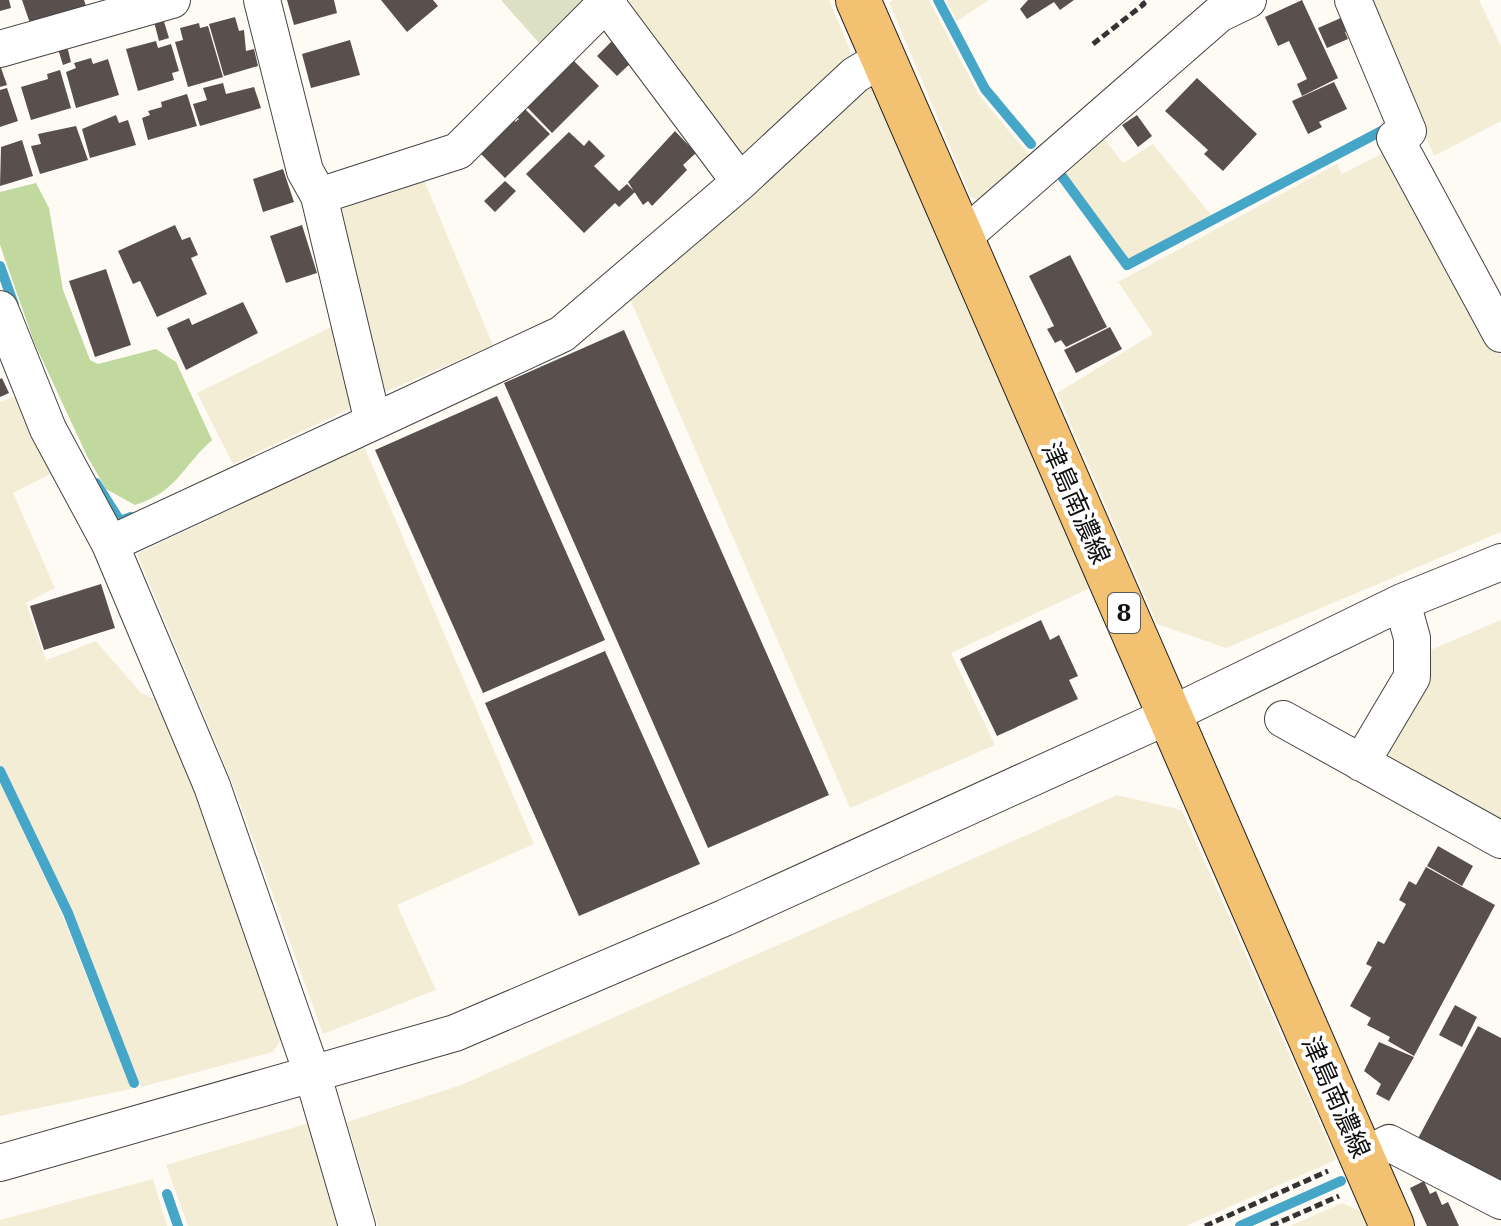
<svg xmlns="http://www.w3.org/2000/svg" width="1501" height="1226" viewBox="0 0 1501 1226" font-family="'IBM Plex Serif','Noto Sans JP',serif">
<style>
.farmland{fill:#f4edd6}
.forest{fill:#c1d99f}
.cemetery{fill:#dce1c5}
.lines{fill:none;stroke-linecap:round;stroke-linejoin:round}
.stream{stroke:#46a6c8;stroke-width:10}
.building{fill:#59504e}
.minor-casing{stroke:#444;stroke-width:38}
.major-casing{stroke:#222;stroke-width:46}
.path{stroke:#333;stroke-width:5;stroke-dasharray:8 4;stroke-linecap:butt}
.minor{stroke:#fff;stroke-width:36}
.major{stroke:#f2c172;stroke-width:44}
.labels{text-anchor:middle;stroke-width:8;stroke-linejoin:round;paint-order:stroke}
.shield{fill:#fff;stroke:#585858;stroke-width:2}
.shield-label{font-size:24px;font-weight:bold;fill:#111}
.street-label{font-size:26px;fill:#111;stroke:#fff}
</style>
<rect width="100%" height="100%" fill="#fefbf5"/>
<path class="farmland" d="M631,0h198l21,50 -1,7 -113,107 -110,-160z
M893,0h36l50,95 51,61 -47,46 -12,-5 -82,-195z
M946,0h43l-32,21z
M1365,0h114l22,46v75l-67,35z
M871,85l219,503 -139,65 44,92 -145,63 -223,-516 225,-203z
M1099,132l24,31 30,-19 59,72 -84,46 -70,-96z
M1391,149l110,207v176l-275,116 -69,-24 -100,-231 96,-59 -35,-52 219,-118 5,10z
M424,180l69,165 -112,49 -47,-182z
M341,322l19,82 -127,60 -36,-71z
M16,396l43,74 -46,23 42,95 -29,15 20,57 50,-19 45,52 26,11 118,329 -12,19 -132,35 -68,-171 -73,-152v-362z
M364,446l170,398 -137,61 39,85 -113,44 -87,-242 -99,-238z
M1501,620v208l-109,-59 -3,-17 37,-69v-31z
M0,783l61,129 70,177 -131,27z
M1117,795l65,15 154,350 -150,66h-808l-31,-104 114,-37z
M309,1123l30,103h-151l-22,-61z
M153,1179l14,47h-167v-6z
M1342,1203l20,9 6,14h-78z"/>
<path class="forest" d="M36,183l13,25 14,82 27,70 8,4 58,-15 20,13 36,78c-31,28 -35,52 -77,65l-29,-16 -19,-33 -53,-114 -34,-97v-53z"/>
<path class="cemetery" d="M501,0h89l-51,43z"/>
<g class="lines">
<path class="stream" d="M938,0l47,89 46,55
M1058,171l69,94 262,-138
M0,266l14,39
M96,483l24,38 11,-4
M0,771l68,142 66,170
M167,1194l11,32
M1240,1226l101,-45"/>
</g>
<path class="building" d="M0,0h9l2,8 -11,3z
M22,0h62l4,12 -55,20z
M287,0h47l3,13 -43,12z
M381,0h52l5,6 -31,26z
M1028,0h46l-14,10 -6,-8 -27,17 -7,-10z
M1302,0l36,78 -36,18 -5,-12 10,-5 -18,-38 -11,5 -13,-29z
M162,15l7,23 -10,3 -6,-23z
M235,17l4,14 5,-1 2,21 8,-2 4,17 -34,10 -15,-52z
M1343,17l6,13 -4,2 3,7 -21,9 -9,-20z
M199,23l1,5 8,-2 15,51 -35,10 -13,-45 8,-2 -3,-12z
M614,39l20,21 -17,16 -20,-20z
M350,40l10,35 -49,13 -9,-34z
M156,41l2,7 13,-4 8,27 -7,2 2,7 -36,11 -12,-42z
M67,46l4,16 -8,3 -5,-16z
M91,58l2,6 15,-5 11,36 -43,13 -10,-36 10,-4 -2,-5z
M574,61l25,25 -47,47 -25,-26z
M0,65l7,20 -7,2z
M60,70l11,38 -40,12 -10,-33 27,-8 -1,-5z
M1197,78l60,56 -34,37 -19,-17 4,-4 -43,-39z
M1334,82l13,27 -28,13 3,5 -14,7 -16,-33z
M223,83l3,11 28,-7 7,21 -61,18 -7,-22 14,-4 -4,-12z
M7,88l11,33 -18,6v-37z
M187,94l10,32 -49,14 -6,-22 8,-3 -2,-4 14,-4 -1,-5z
M525,109l25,25 -45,44 -26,-26 34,-33 2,3 4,-3 -3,-2z
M116,115l3,8 9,-3 8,25 -46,13 -8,-29z
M1137,115l15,21 -14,11 -16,-22z
M76,126l12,34 -48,14 -9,-28 10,-2 -3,-10z
M675,131l21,22 -13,12 4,5 -35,36 -4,-5 -5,4 -15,-23z
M569,132l15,14 5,-6 16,16 -11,10 25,25 8,-7 8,8 -16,15 -4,-4 -31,30 -58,-59z
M22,140l11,36 -33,10 1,-39z
M283,169l11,33 -31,10 -10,-33z
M505,181l11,10 -21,21 -11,-11z
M175,225l7,15 8,-3 8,18 -7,3 16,36 -50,23 -17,-36 -7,3 -15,-33z
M302,225l15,48 -31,10 -16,-47z
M1070,255l37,72 -41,20 -5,-7 -6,3 -8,-14 7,-3 -25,-50z
M106,269l25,76 -36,12 -26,-76z
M243,302l15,31 -72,37 -19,-42 22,-10 3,7z
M1110,327l12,22 -46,24 -12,-23z
M624,330l205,465 -121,53 -204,-465z
M2,378l7,15 -9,4v-18z
M497,396l108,244 -122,53 -108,-243z
M101,584l14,44 -71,22 -14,-44z
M1041,620l9,20 9,-5 19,41 -9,4 9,19 -81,37 -37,-77z
M605,651l95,213 -121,52 -94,-213z
M1438,846l35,20 -11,20 -35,-20z
M1426,867l69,38 -81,151 -26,-15 2,-4 -23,-12 4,-7 -21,-12 22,-39 -6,-3 12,-23 6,3 22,-40 -7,-4 10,-19 7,4z
M1455,1005l22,12 -15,30 -23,-12z
M1478,1026l23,12v152l-86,-46z
M1379,1042l35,15 -25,44 -13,-7 5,-10 -17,-13z
M1424,1181l6,13 6,-3 6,14 6,-3 11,24h-32l-17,-38z"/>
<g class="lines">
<defs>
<path id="minor" d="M262,0l43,171 14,25 139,-45 151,-151
M1353,0l55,131 -13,7 106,196
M606,3l134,179
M0,49l172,-49
M961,239l258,-225 29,-14
M0,309l48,120 62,115 102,242 101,290 44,150
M373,422l189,-88 178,-152 115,-107 28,-17
M110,544l263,-122 -54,-226
M1283,719l218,121
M1361,763l51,-86v-39l-10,-36
M1361,1157l28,-14 112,58
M0,1163l455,-130 269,-115 444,-202 234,-114 99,-40"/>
<path id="major" d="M858,0l534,1226"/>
</defs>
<use href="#minor" class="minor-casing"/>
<use href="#major" class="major-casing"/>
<path class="path" d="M1093,44l51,-40 -3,-4
M1205,1226l123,-55
M1271,1226l68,-30"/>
<use href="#minor" class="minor"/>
<use href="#major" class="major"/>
</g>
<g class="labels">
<rect class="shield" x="1108" y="593" width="32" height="40" rx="6"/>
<g class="shield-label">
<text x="1124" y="621">8</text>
</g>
<g class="street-label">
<text transform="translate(1076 503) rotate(66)" y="9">津島南濃線</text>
<text transform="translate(1336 1097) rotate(66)" y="9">津島南濃線</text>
</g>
</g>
</svg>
